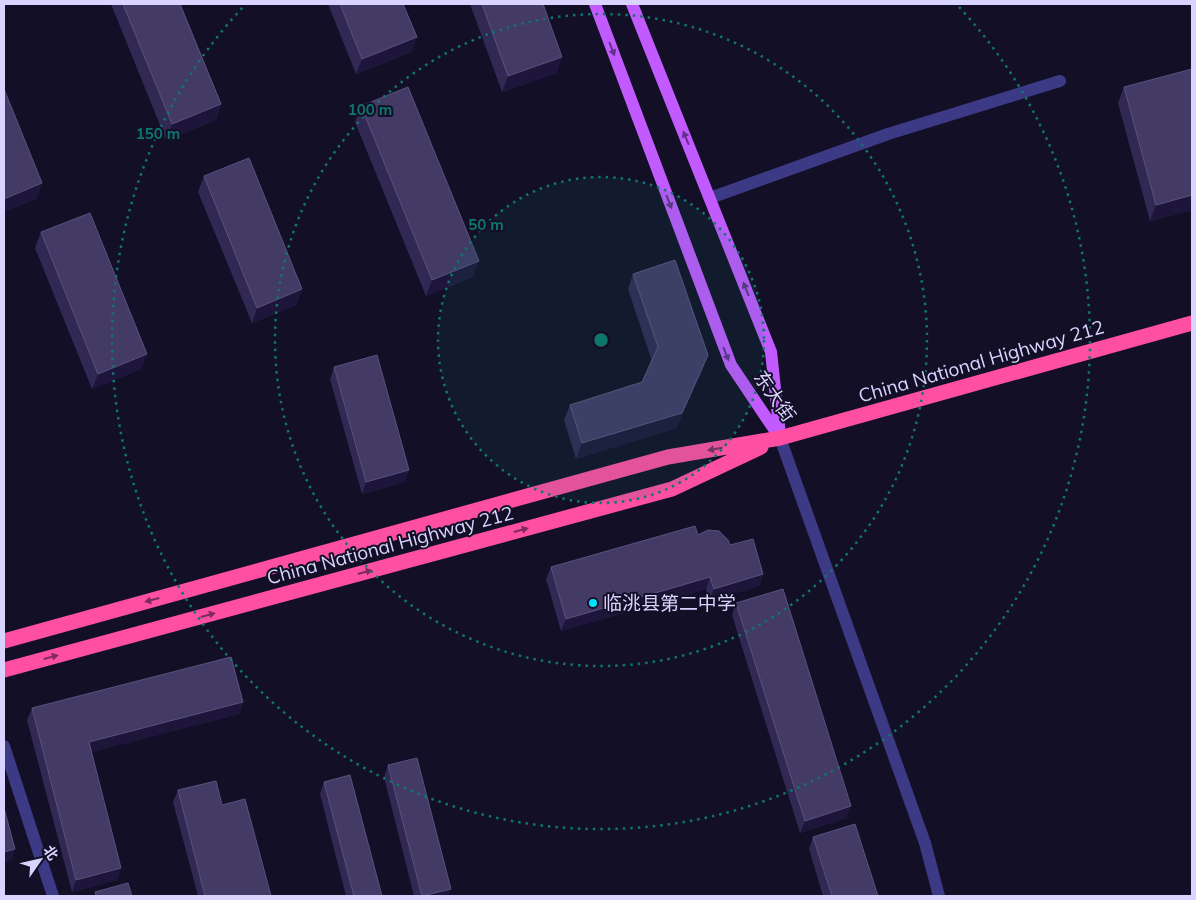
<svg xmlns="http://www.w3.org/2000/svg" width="1196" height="900" viewBox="0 0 1196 900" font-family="Mulish,'Noto Sans SC',sans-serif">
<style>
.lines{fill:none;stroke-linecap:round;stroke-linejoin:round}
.minor{stroke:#3d3a85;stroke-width:12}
.major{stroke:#c25bff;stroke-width:12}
.highway{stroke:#ff4fa3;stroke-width:15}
.wall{fill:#312854}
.shaded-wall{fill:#1d163a}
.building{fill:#433a66;stroke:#5a527e}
.oneway{fill:#623188}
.oneway2{fill:#7d2c5e}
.ring{fill:none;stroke:#0f766e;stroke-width:2.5;stroke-dasharray:2.5 5}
.poi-dot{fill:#00e5ff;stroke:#130f26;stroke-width:2}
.labels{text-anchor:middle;stroke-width:4;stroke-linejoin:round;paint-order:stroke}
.street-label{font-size:19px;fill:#d9d4ff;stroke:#130f26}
.poi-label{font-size:19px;fill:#d9d4ff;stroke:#130f26;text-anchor:start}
.centre{fill:#0f766e;stroke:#130f26;stroke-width:2.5}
.ring-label{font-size:15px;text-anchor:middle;font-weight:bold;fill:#0f766e;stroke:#130f26;stroke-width:4;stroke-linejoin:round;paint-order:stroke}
</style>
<rect width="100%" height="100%" fill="#130f26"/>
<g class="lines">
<path class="minor" d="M710,198l178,-64 172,-53
M780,438l145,405 14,53
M4,746l49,150"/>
<path class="major" d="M595,4l136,361 49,73
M632,4l139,348 9,83"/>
<path class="highway" d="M4,641l664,-184 112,-19 412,-115
M4,670l668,-181 89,-42"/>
</g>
<path class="wall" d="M111,4h69l41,100 -5,16 -50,20z
M328,4h75l14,33 -6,15 -55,22z
M470,4h73l14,69 -55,19z
M1192,69v141l-42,11 -32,-118 6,-16z
M361,106l112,171 -47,19 -71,-174z
M204,176l98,113 -6,16 -44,18 -54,-131z
M41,232l100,137 -49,20 -57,-141z
M633,274l69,97 -26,57 -100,31 -12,-39 6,-15 72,-23 10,-21 -24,-72z
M334,367l71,115 -43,12 -32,-115z
M698,535l32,10 33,29 -4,12 -50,15 -3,-12 -145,42 -15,-52 5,-12z
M736,603l111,215 -47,15 -68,-218z
M243,702l-4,12 -148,38 30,116 -4,12 -45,12 -45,-172 5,-12z
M388,765l60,131h-34l-30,-119z
M324,782l58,114h-36l-26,-102z
M178,790l44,15 49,91h-73l-25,-94z
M813,837l65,59h-55l-14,-47z"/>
<path class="shaded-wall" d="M417,37l-6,15 -55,22 6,-15z
M562,57l-5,16 -55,19 6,-16z
M221,104l-5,16 -50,20 6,-16z
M42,183l-5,16 -33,13v-13z
M1192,195v15l-42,11 6,-16z
M479,261l-6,16 -47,19 6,-16z
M302,289l-6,16 -44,18 5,-15z
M147,354l-6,15 -49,20 6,-15z
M708,355l-6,16 -26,57 -100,31 6,-16z
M409,470l-4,12 -43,12 4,-12z
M763,574l-4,12 -50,15 5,-12z
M710,577l-4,12 -145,42 5,-12z
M243,702l-4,12 -155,40 5,-12z
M851,806l-4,12 -47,15 5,-12z
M15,849l-4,12 -7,2v-11z
M121,868l-4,12 -45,12 4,-12z
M451,889l-3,7h-26z"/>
<path class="building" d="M123,4h57l41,100 -49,20z
M340,4h63l14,33 -55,22z
M482,4h61l19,53 -54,19z
M1192,69v126l-36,10 -32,-118z
M408,87l71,174 -47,19 -71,-174z
M4,89l38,94 -38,16z
M249,158l53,131 -45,19 -53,-132z
M90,213l57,141 -49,20 -57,-142z
M675,260l33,95 -26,58 -100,30 -12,-38 72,-23 16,-35 -25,-73z
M377,355l32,115 -43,12 -32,-115z
M695,526l3,9 10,-5 11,1 9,9 2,5 23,-6 10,35 -49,15 -4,-12 -144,42 -15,-52z
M783,589l68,217 -46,15 -69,-218z
M231,657l12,45 -154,40 32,126 -45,12 -44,-172z
M417,758l34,131 -29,7 -34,-131z
M350,775l32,121h-28l-30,-114z
M216,781l6,24 23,-6 26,97h-66l-27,-106z
M4,808l11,41 -11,3z
M855,824l23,72h-46l-19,-59z
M128,883l4,13h-36l-1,-4z"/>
<defs><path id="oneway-solid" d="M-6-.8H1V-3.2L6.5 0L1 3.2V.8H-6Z" transform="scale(1.25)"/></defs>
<g class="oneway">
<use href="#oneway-solid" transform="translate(612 49) rotate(69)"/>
<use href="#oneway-solid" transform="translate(686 138) rotate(-112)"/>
<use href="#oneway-solid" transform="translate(669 202) rotate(69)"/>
<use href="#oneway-solid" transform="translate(746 289) rotate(-112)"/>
<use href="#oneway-solid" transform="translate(726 354) rotate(69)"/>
</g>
<g class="oneway2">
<use href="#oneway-solid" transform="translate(715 449) rotate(170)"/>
<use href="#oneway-solid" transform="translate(521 530) rotate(-15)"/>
<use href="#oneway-solid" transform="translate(365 572) rotate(-15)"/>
<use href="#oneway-solid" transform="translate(152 600) rotate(165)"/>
<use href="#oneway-solid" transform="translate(208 615) rotate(-15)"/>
<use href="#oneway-solid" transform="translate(51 657) rotate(-15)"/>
</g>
<circle cx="601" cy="340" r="163" fill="#0f766e" fill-opacity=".12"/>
<g class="ring">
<circle cx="601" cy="340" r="163"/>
<circle cx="601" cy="340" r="326"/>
<path d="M959 7A489 489 0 1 1 243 7"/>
</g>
<circle class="poi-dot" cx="593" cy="603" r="5"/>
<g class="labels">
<g class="street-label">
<text transform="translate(981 361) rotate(-16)" y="7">China National Highway 212</text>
<text transform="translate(775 396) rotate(55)" y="7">东大街</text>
<text transform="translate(390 545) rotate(-15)" y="7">China National Highway 212</text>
</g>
<g class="poi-label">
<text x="603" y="610">临洮县第二中学</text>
</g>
</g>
<circle cx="601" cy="340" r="8" class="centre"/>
<g class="ring-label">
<text x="370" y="115">100 m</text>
<text x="158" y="139">150 m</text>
<text x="486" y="230">50 m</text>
</g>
<rect width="1196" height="900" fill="none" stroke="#d9d4ff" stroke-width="10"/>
<g transform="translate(40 860) rotate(56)" stroke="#130f26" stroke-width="4" paint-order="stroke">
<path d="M0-4L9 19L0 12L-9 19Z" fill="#d9d4ff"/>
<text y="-8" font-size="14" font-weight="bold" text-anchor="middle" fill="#d9d4ff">北</text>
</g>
</svg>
